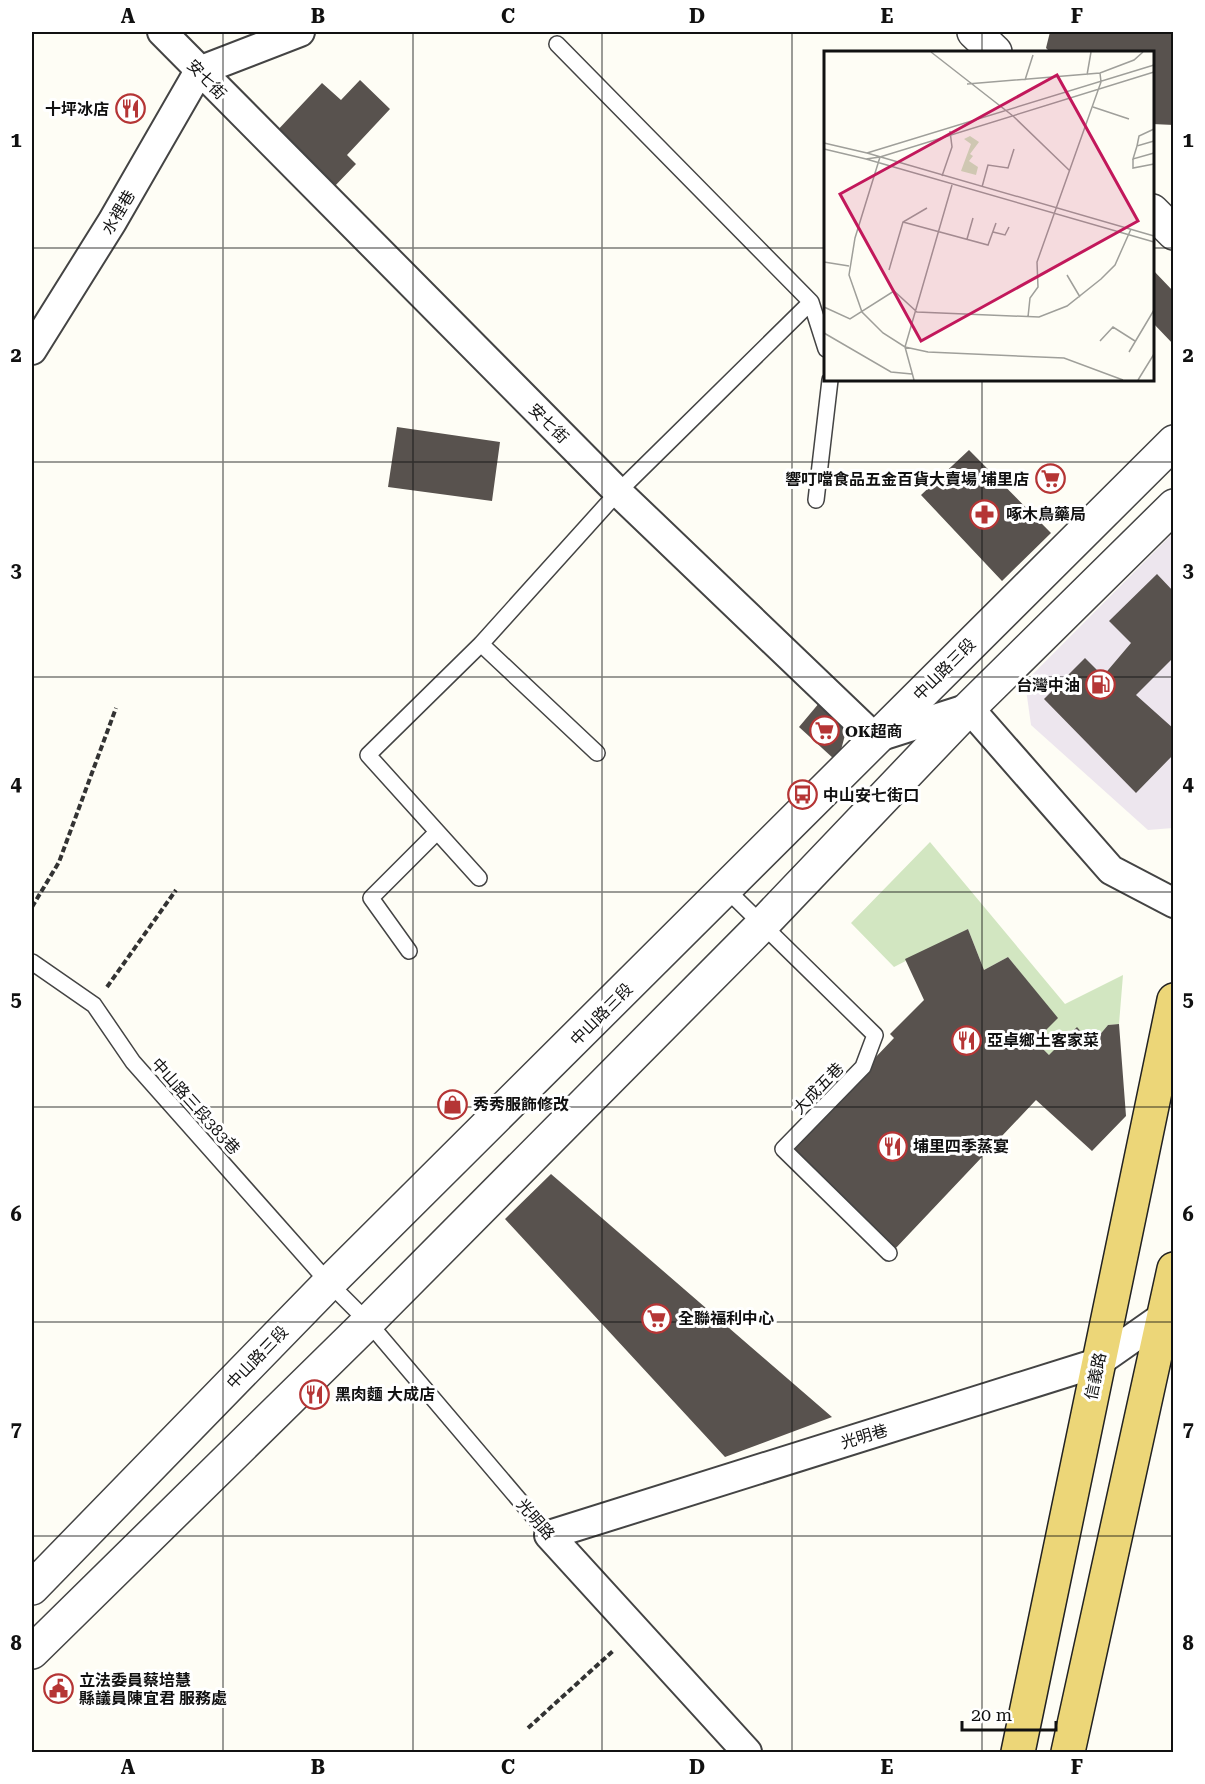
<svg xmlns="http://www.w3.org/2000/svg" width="1205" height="1784" viewBox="0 0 1205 1784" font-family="'Roboto Serif','Noto Sans TC',serif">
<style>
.industrial{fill:#ede6ee}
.green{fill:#d2e6c1}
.building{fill:#58524e}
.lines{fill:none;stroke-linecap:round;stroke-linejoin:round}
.service-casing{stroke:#444;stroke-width:18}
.minor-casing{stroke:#444;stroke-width:32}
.tertiary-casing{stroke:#444;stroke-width:36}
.primary-casing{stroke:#222;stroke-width:36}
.path{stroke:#333;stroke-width:4;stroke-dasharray:6 3;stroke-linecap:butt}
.service{stroke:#fff;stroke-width:15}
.minor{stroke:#fff;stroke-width:28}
.tertiary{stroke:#fff;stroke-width:33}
.primary{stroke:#ecd678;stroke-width:33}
.grid{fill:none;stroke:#111;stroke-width:1.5;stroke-opacity:0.55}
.labels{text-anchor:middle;stroke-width:6;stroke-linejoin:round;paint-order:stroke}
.street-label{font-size:16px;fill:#111;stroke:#fff}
.poi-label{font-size:16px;font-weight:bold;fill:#111;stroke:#fff;text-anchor:start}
.inset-road{fill:none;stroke:#9f9f9a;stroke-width:1.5}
.view{fill:#c2185b;fill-opacity:0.15;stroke:#c2185b;stroke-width:3}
.inset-edge{fill:none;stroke:#111;stroke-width:3}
.neatline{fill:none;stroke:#111;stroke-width:2}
.grid-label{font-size:20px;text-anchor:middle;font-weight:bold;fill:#111}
</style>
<rect width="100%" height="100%" fill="#fefdf5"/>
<path class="industrial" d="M1173,533v295l-25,2 -117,-105 -6,-43z"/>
<path class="green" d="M930,842l135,162 58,-29 -4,49 -11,1 -16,19 -43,11 -14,-14 22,-23 -49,-61 -24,13 -16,-41 -74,38 -43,-44z"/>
<path class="building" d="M1050,32h124v93l-22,-1v-72h-102l-4,-4z
M360,80l30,29 -43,46 9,9 -24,25 -58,-55 48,-51 19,17z
M1152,269l22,23v53l-22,-23z
M397,427l103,15 -8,59 -104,-14z
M969,450l82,83 -49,48 -81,-86z
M1157,574l17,18v65l-38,38 38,34v25l-38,39 -92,-94 41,-41 18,18 28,-33 -22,-22z
M825,696l16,16 4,23 -4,15 -7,9 -35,-32z
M968,929l16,41 24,-13 50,61 -23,23 14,14 28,-28 15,17 16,-19 11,-1 7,92 -34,35 -56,-51 -142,150 -108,-99 108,-113 -4,-4 34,-34 -19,-41z
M551,1174l281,243 -107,40 -220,-238z"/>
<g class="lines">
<defs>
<path id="service" d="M557,44l254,258 15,47
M816,500l14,-120
M481,644l116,109
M479,878l-111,-123 113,-111 137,-152 193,-190
M727,890l148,145 -12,32 -80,82 106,104
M409,951l-38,-53 66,-66
M32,962l62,43 39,57 196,221 39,39 181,213"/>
<path id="minor" d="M162,32l456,460 257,246 94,-30 142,162 63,33
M32,350l80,-128 87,-151 101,-39
M747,1752l-198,-217 548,-172 77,-54"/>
<path id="tertiary" d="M974,32l21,20
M1152,211l22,22
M32,1588l297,-305 845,-841
M32,1652l336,-330 394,-397 207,-217 205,-202"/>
<path id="primary" d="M1018,1752l156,-752
M1068,1752l106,-483"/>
</defs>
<use href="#service" class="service-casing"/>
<use href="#minor" class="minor-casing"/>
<use href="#tertiary" class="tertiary-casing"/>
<use href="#primary" class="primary-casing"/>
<path class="path" d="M32,907l27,-45 57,-154
M107,987l69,-97
M528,1728l86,-78"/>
<use href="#service" class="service"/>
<use href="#minor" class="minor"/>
<use href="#tertiary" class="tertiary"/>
<use href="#primary" class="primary"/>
</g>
<path class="grid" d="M223,32v1720M413,32v1720M602,32v1720M792,32v1720M982,32v20M32,248h794M1152,248h22M982,380v1372M32,462h1142M32,677h1142M32,892h1142M32,1107h1142M32,1322h1142M32,1536h1142"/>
<defs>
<symbol id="restaurant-ring" viewBox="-11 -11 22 22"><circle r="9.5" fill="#fff" stroke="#b53535" stroke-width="1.5"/><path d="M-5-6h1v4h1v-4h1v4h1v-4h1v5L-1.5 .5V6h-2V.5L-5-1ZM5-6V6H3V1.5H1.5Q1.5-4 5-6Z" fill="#b53535"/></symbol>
<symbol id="supermarket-ring" viewBox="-11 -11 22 22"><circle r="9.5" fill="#fff" stroke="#b53535" stroke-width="1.5"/><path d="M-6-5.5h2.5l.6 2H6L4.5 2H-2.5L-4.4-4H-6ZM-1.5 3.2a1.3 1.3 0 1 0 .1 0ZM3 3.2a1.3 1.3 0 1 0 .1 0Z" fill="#b53535"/></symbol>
<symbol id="pharmacy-ring" viewBox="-11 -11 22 22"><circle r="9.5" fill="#fff" stroke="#b53535" stroke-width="1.5"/><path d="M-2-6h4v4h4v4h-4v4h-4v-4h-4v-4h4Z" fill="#b53535"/></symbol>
<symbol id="fuel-ring" viewBox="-11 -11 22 22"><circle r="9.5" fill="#fff" stroke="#b53535" stroke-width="1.5"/><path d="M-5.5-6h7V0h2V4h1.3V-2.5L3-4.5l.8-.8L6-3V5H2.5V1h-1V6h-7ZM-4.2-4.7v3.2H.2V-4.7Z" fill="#b53535"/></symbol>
<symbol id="bus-ring" viewBox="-11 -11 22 22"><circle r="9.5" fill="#fff" stroke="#b53535" stroke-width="1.5"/><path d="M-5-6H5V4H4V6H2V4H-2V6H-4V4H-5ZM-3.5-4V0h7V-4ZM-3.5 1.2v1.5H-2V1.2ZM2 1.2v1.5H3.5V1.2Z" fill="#b53535"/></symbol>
<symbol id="shop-ring" viewBox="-11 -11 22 22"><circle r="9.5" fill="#fff" stroke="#b53535" stroke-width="1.5"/><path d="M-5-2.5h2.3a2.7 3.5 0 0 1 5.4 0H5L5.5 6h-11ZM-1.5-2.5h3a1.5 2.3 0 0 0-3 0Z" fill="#b53535"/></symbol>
<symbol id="civic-ring" viewBox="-11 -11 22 22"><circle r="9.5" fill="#fff" stroke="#b53535" stroke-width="1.5"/><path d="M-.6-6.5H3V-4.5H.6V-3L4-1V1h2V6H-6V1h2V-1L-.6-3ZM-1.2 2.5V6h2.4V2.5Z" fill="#b53535"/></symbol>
</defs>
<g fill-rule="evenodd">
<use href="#restaurant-ring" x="114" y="92" width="33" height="33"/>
<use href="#supermarket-ring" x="1034" y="462" width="33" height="33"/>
<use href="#pharmacy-ring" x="968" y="498" width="33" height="33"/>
<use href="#fuel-ring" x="1084" y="668" width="33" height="33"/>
<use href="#supermarket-ring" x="808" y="714" width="33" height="33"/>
<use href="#bus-ring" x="786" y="778" width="33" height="33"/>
<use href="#restaurant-ring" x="950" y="1024" width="33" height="33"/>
<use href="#shop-ring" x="436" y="1088" width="33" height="33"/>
<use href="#restaurant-ring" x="876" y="1130" width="33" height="33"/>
<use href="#supermarket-ring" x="640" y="1302" width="33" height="33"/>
<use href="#restaurant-ring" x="298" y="1378" width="33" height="33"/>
<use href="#civic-ring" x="42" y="1672" width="33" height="33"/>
</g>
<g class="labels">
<g class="street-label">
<text transform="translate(207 79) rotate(46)" y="6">安七街</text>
<text transform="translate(118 212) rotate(-59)" y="6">水裡巷</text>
<text transform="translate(549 423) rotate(45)" y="6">安七街</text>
<text transform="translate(944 669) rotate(-45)" y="6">中山路三段</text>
<text transform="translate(601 1014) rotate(-45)" y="6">中山路三段</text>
<text transform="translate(818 1088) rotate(-46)" y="6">大成五巷</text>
<text transform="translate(196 1106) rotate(48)" y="6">中山路三段383巷</text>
<text transform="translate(257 1357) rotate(-46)" y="6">中山路三段</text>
<text transform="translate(1095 1376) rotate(-78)" y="6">信義路</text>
<text transform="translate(864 1436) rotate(-17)" y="6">光明巷</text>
<text transform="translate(536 1519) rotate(49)" y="6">光明路</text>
</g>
<g class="poi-label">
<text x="109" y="115" text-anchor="end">十坪冰店</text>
<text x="1029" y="485" text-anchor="end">響叮噹食品五金百貨大賣場 埔里店</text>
<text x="1006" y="520">啄木鳥藥局</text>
<text x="1080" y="691" text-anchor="end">台灣中油</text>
<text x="845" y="737">OK超商</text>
<text x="823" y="801">中山安七街口</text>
<text x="987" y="1046">亞卓鄉土客家菜</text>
<text x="473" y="1110">秀秀服飾修改</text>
<text x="913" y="1152">埔里四季蒸宴</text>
<text x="678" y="1324">全聯福利中心</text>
<text x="335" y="1400">黑肉麵 大成店</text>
<text x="79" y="1686">立法委員蔡培慧<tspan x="79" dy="18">縣議員陳宜君 服務處</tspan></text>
</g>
</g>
<g transform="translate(824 51)">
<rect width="330" height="330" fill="#fefdf5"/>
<path d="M146,85l9,6 -9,12 3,2 -4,5 9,6 -2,8 -15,-4 10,-27 -7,-5z" fill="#d2e6c1"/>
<path class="inset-road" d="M107,1l82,64 57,55M263,24l4,-23M201,29l8,-25M143,33l133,-11 34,-13 9,-8M269,56l36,12M330,78l-15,7 -2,10 17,-5M0,92l43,10M313,95l-4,13 21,-6M0,98l42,10 14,-2 274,-85M43,102l287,83M43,102l287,-88M56,106l-25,81 -6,37 13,37 21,21 22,14 23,5 136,6 59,22M42,108l288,83M309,108v9l21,-4M118,125l10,-29 -2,-16M158,136l6,-22 20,3 6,-19M79,171l85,23 8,-22M169,181l12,3 4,-8M143,188l6,-21M0,211l25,4M65,219l14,-48 24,-14M243,224l13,22M0,256l26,12 44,-28 23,21 122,5 28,-11 34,-27 14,-14 16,-36M204,266l2,-19 8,-11 -1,-25 64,-180 -1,-9M0,282l67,39 21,2M276,290l13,-14 22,14M305,301l25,-42M90,329l-9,-33 47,-162M314,329l16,-26"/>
<path class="view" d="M233,24l81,146 -217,120 -81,-147z"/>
<rect width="330" height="330" class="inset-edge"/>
</g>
<rect width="1205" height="1784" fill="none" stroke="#ffffff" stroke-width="66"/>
<path d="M962 1721v9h94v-9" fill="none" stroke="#111111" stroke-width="3"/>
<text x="971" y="1721" font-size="18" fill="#111111" stroke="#ffffff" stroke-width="4.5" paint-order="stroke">20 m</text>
<rect x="33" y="33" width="1139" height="1718" class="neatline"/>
<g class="grid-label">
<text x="128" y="23">A</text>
<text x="318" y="23">B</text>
<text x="508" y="23">C</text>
<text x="697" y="23">D</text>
<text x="887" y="23">E</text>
<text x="1077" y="23">F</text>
<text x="16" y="147">1</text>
<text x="1188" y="147">1</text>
<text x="16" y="362">2</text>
<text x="1188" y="362">2</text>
<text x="16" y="577">3</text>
<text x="1188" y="577">3</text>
<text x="16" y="791">4</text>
<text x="1188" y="791">4</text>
<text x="16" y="1006">5</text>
<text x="1188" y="1006">5</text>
<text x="16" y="1221">6</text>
<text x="1188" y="1221">6</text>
<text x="16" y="1436">7</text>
<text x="1188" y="1436">7</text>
<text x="16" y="1650">8</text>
<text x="1188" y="1650">8</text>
<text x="128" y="1774">A</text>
<text x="318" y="1774">B</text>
<text x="508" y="1774">C</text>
<text x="697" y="1774">D</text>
<text x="887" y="1774">E</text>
<text x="1077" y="1774">F</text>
</g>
</svg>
